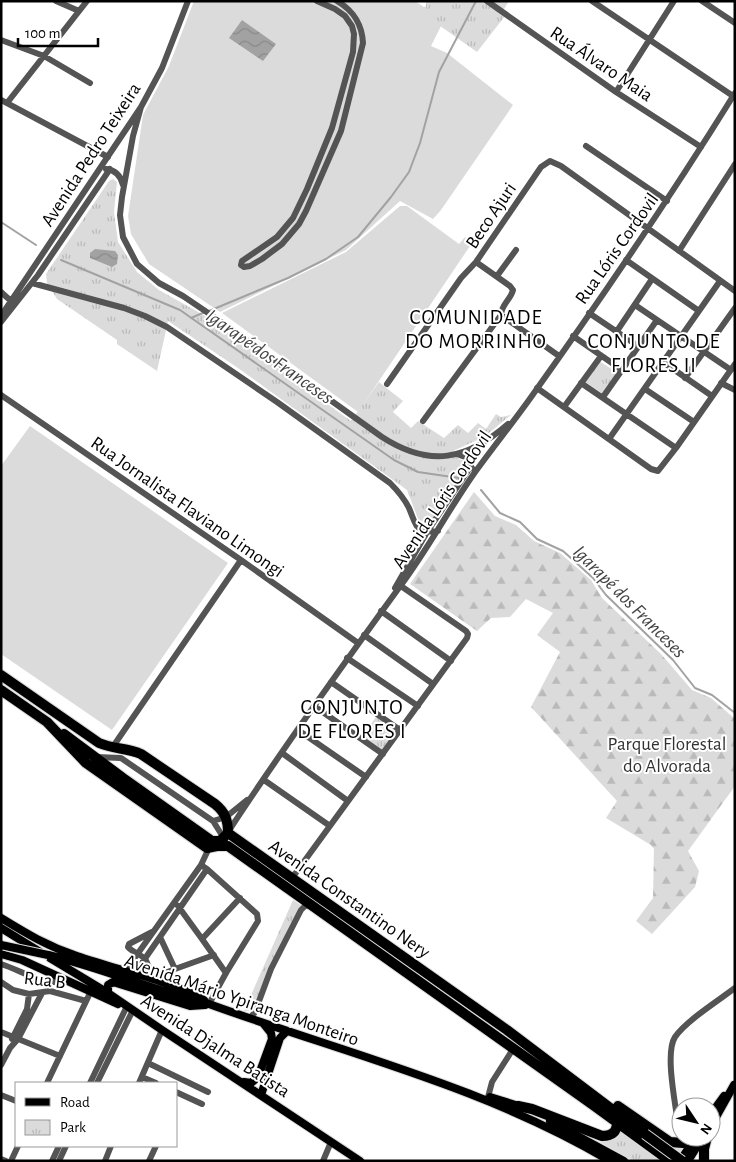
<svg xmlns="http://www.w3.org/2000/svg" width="736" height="1162" viewBox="0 0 736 1162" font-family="'Alegreya Sans',sans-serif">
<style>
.grass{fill:#dbdbdb}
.forest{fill:url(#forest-firs)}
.park{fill:url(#park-tufts)}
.water{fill:url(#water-waves)}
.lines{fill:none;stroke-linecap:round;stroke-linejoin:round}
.stream{stroke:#a2a2a2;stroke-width:2}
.major-casing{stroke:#dbdbdb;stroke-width:10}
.highway-casing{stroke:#dbdbdb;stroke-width:12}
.minor{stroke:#545454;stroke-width:6}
.major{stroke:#000;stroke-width:8}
.highway{stroke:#000;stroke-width:10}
.major-bridge-casing{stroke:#dbdbdb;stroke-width:10;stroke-linecap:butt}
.highway-bridge-casing{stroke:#dbdbdb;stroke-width:12;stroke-linecap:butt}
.major-bridge{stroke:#000;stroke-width:8}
.highway-bridge{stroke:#000;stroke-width:10}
.labels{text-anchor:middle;stroke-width:4;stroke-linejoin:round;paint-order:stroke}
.street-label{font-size:19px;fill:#000;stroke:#fff}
.park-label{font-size:19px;fill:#323232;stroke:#fff}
.water-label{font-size:20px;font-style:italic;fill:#434343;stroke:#fff}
.quarter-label{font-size:21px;letter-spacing:1px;fill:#000;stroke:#fff}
</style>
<defs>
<pattern id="forest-firs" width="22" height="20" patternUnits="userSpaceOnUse" patternTransform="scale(1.25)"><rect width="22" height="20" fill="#dbdbdb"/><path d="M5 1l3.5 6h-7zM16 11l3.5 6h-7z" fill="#bababa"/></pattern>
<pattern id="park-tufts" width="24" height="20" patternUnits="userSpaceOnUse" patternTransform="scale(1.25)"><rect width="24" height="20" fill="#dbdbdb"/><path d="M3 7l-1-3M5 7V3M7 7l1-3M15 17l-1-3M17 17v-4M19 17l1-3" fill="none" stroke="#bababa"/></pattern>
<pattern id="water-waves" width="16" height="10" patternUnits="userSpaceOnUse" patternTransform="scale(1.25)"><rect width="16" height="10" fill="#a2a2a2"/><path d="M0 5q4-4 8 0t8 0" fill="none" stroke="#8a8a8a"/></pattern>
</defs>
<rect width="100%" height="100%" fill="#fff"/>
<path class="grass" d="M194,1h221l9,6 8,-3 16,8 -17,34 16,7 66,52 -72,105 -8,9 -33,-18 -54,49 -126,62 -71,-48 -18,-30 -3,-18 15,-101 26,-49z
M400,206h7l52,38 6,-7 7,6 -114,169 -136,-99 124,-61z
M30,426l198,137 -116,167 -111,-76v-188z"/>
<path class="forest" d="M474,492l21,24 21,9 18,16 26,12 31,27 11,18 59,56 31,36 19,8 24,21v67l-47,65 11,20 -4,16 -43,47 -16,-13 17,-23 1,-49 -3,-4 -45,-27 11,-17 -86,-94 29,-55 -23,-17 16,-22 -27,-14 -16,18 -19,1 -14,13 -67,-47z"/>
<path class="park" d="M426,1h83l-8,13 4,2 -28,36 -51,-36z
M113,179l4,3 -3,30 4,30 19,30 22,18 48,27 144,104 28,-39 24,19 -10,11 18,16 7,-7 26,17 14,-13 10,8 10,-10 8,6 10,-15 5,3 10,-2 -27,22 -31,14 6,8 6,2 2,6 -41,61 -6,-4 -13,-34 -169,-122 -70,-47 -11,50 -40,-27v-4l-60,-41 -10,-16 -1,-9 63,-93z
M599,361l19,12 -15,21 -19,-13z
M378,714l24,17 -16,23 -25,-16z
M293,900l9,6 -49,105h-9z
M619,1129l70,16 -11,16h-45l-33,-19c11,-1 17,-2 19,-13z"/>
<path class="water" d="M242,20l34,24 -13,17 -34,-23z
M95,249l20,2 3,4 -1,9 -5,3 -22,-9v-5z"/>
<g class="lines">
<path class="stream" d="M1,222l35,23
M61,260l119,50 214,150 24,12 41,6
M209,311l79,-33 38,-19 32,-22 33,-40 18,-25 11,-29 19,-71 37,-71
M191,318l14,-6
M481,490l19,23 20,9 17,17 26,12 19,17 11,10 13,17 67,65 22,28 17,7 23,18"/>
<defs>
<path id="major" d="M1,918c26,16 46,28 76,38 29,10 59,17 88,27 13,5 27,9 39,17
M1,928l39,24
M1,954l21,6 96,44
M48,955c55,13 107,36 161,49 135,49 277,83 401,157
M50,958l58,35 54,37 198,131
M108,993v-8l5,-3 77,24 15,-1
M244,1082l7,1 7,-6 14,-38 -1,-6 -8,-10
M261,1095l19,-57 7,-7
M490,1097l32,10
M711,1114l13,-18
M550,1121l74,40
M711,1126l23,-41
M680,1161l16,-24
M688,1161l15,-24"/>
<path id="highway" d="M1,675l98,68c14,6 29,5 42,11l74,50c10,8 13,16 13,29
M1,690l46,32 39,41 121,85 10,-2h11l365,259 77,56
M64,734l59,44 89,63h8l8,-8
M228,833l279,197 135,102
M518,1106l14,3 70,27c10,0 15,-4 15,-14
M618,1106l52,36 13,1 11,-6
M711,1127l1,-3
M704,1161v-12l3,-12"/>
</defs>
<use href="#major" class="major-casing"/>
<use href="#highway" class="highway-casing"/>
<path class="minor" d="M56,1l23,10
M317,1l18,8 10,7 7,10 2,8 -1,18 -21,76 -25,61 -14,29 -16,19 -35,24 -1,4 3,2 6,-1 12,-7 20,-15 17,-20 7,-13 35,-80 22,-88c-1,-19 -9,-32 -26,-42
M487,1l129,91 85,55
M592,1l141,95
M702,1l33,22
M1,40l43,16 46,27
M616,92l58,-91
M1,100l107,57
M7,103l80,-102
M141,107l-8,29 -11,61 -2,18 3,22 14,27 22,19 24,13 34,23 165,118c48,31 85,23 126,-13
M586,146l81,55
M106,169c10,1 15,8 17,16
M679,251l56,-87
M626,260l73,51
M497,276l19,-26
M32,283l92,25 21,8 22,11 110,75 113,81c8,8 14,15 19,25 8,19 6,26 29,23
M1,292l10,9
M635,305l96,65
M589,313l49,33
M501,315l58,41
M1,316l140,-209 21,-39 26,-67
M1,322l37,-47 72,-106
M617,331l35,-52
M573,336l49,34
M663,362l49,34
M685,378l50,-70
M581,383l95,65
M721,383l14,7
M387,384l74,-106 15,-16 65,-95 9,-6 11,5 174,125
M537,388l114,81 7,2 18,-23 59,-84
M645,389l49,33
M1,395l240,165 117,83
M603,397l54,-77
M564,407l37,-51
M423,421l78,-106c0,-10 10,-16 12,-25l-3,-4 -34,-24
M609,439l111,-158
M457,454l8,3 7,11
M395,588l32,-56 44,-66
M381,611l70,50
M364,635l69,49
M347,658l71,48
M331,682l69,48
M314,706l69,48
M298,730l68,47
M112,748l129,-188
M282,753l66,48
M96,757l25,1 92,63 12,19
M264,780l66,46
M213,821l13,-4 21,-17
M228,832c55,-84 114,-166 173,-247 26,-35 47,-74 72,-110 18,-25 38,-50 56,-75 72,-101 141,-202 206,-307
M201,865l6,4 50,45 1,7 -32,52 -17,31
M292,878l175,-240 1,-4 -2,-3 -68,-47
M178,906l24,33
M152,932l-23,12 -1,3c5,6 13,7 17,12 2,2 2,5 4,8 7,10 17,6 26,2
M160,937l15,32 39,-14
M1,964c22,7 43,23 67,17
M126,970l75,-105 8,-17
M135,973l72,-104
M226,973l-24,-34 38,-41
M1,982l12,8 16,4 21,-3 36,10
M250,1018l5,-6 16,-43 30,-59 4,-4 5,-1
M1,1032l59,24
M12,1039l15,-30 2,-15
M148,1063l60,29
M1,1065l9,-17 8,-9 24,-46
M142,1077l14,6
M47,1083l44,-92
M90,1083l37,-77
M97,1083l36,-73
M139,1083l23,-53
M176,1092l26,12
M1,1095l15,6
M487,1101l5,-19 21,-33
M679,1132c-2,-22 -15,-78 -4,-95 11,-16 44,-37 60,-49
M1,1159l5,2
M11,1161l7,-15
M52,1161l7,-15
M59,1161l7,-15
M105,1161l6,-15
M149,1161l7,-15
M323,1161l8,-19"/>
<use href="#major" class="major"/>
<use href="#highway" class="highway"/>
<defs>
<path id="major-bridge" d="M1,945l47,10"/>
<path id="highway-bridge" d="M645,1134l37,27"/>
</defs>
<use href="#major-bridge" class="major-bridge-casing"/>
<use href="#highway-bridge" class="highway-bridge-casing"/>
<use href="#major-bridge" class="major-bridge"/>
<use href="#highway-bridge" class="highway-bridge"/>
</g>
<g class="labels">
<g class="street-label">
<text transform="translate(602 63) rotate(34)" y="7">Rua Álvaro Maia</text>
<text transform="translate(90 154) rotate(-57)" y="7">Avenida Pedro Teixeira</text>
<text transform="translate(490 215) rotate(-56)" y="7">Beco Ajuri</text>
<text transform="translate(616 248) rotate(-55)" y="7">Rua Lóris Cordovil</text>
<text transform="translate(441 499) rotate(-56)" y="7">Avenida Lóris Cordovil</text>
<text transform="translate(188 506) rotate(35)" y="7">Rua Jornalista Flaviano Limongi</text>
<text transform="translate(350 898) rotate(35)" y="7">Avenida Constantino Nery</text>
<text transform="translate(45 979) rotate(7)" y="7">Rua B</text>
<text transform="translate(242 999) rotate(19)" y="7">Avenida Mário Ypiranga Monteiro</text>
<text transform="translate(216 1045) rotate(33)" y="7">Avenida Djalma Batista</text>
</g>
<g class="park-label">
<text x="667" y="750">Parque Florestal<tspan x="667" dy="22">do Alvorada</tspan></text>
</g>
<g class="water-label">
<text transform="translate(270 356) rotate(35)" y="7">Igarapé dos Franceses</text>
<text transform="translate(630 601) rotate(45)" y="7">Igarapé dos Franceses</text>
</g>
<g class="quarter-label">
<text x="476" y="324">COMUNIDADE<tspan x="476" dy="24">DO MORRINHO</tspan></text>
<text x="654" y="348">CONJUNTO DE<tspan x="654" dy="24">FLORES II</tspan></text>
<text x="352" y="714">CONJUNTO<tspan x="352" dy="24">DE FLORES I</tspan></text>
</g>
</g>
<rect width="736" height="1162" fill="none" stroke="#000000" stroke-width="5"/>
<rect x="15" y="1082" width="162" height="65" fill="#ffffff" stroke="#999999"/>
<rect x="25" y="1098" width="25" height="8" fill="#000000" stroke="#999999"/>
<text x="60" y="1107" font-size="15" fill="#000000">Road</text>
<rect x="25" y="1120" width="25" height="15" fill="url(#park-tufts)" stroke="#999999"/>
<text x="60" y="1132" font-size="15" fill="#000000">Park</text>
<g transform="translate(696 1122) rotate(125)"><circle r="24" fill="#ffffff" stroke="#999999"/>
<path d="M0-4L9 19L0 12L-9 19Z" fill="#000000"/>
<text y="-8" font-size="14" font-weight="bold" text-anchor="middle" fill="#000000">N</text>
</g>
<path d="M18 38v8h80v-8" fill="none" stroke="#000000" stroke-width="2.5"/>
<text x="25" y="38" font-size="15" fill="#000000" stroke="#ffffff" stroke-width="4" paint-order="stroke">100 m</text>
</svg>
